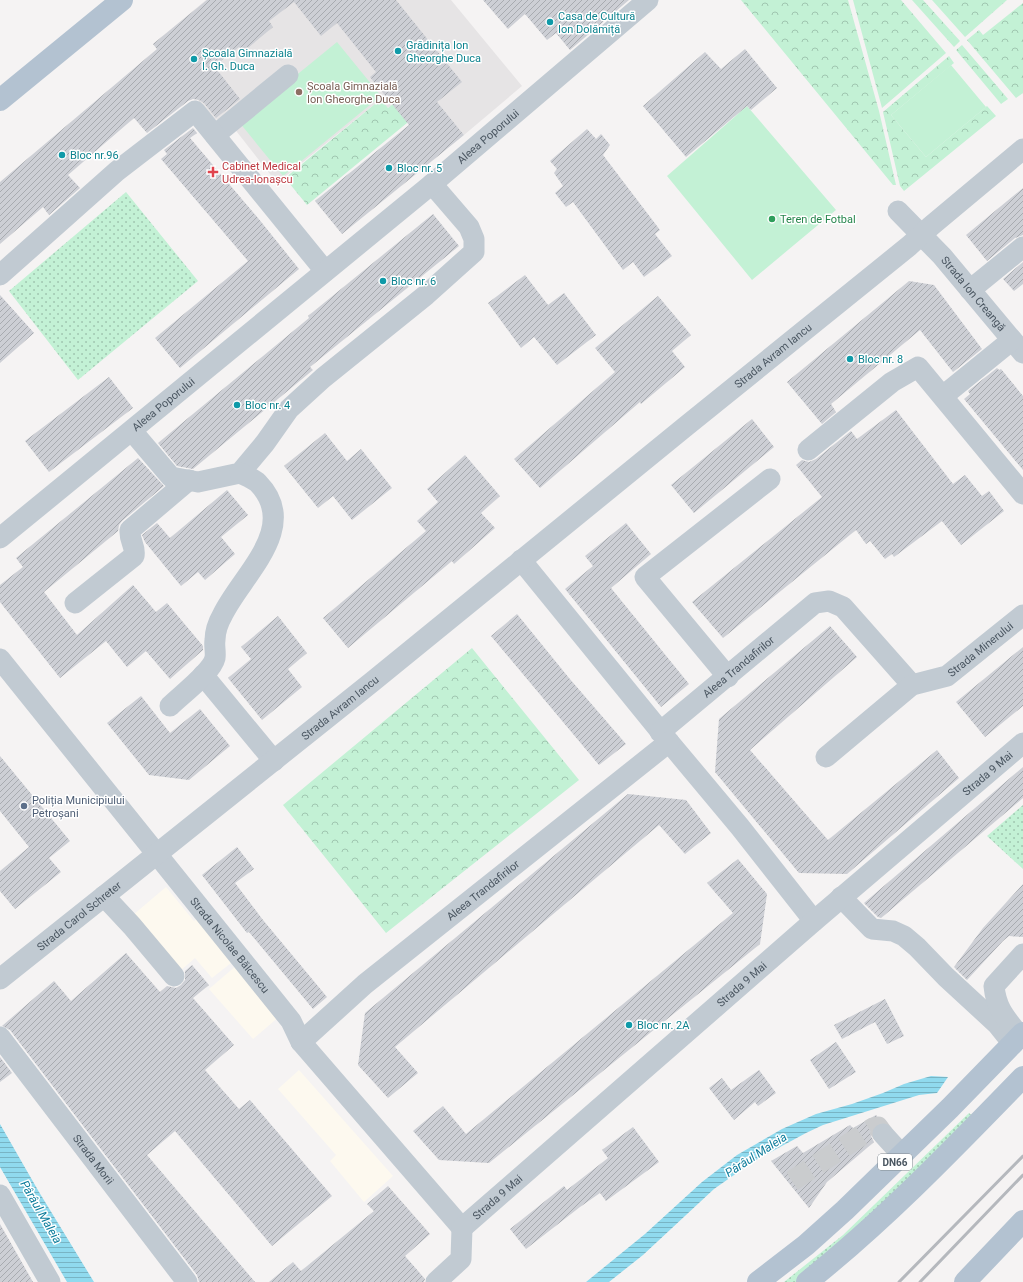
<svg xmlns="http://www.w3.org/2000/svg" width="1023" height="1282" viewBox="0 0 1023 1282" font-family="Roboto,sans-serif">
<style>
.commercial{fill:#fdf9ef}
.education{fill:#e6e4e5}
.grass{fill:url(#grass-dots)}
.forest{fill:url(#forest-crowns)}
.pitch{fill:#c3f1d5}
.water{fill:url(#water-rules)}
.building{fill:url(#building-hatch)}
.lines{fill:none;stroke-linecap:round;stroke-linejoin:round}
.minor-tunnel{stroke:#caccce;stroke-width:21;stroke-dasharray:21 10;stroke-linecap:butt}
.minor{stroke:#c1cad2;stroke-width:21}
.major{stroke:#b3c2d1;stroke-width:22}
.rail{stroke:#b5b8bd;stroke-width:3}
.culture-dot{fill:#0f9aa8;stroke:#fff;stroke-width:1.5}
.education-dot{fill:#8d6e63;stroke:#fff;stroke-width:1.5}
.health-dot{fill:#e0444e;stroke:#fff;stroke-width:1.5}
.leisure-dot{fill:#2e9e5b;stroke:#fff;stroke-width:1.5}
.service-dot{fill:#5c6f8a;stroke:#fff;stroke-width:1.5}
.labels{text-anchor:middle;stroke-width:3;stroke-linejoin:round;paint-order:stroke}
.shield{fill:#fff;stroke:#808990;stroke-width:1}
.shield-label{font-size:10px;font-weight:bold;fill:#4a5661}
.culture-label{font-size:11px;fill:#0d838f;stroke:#fff;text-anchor:start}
.education-label{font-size:11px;fill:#785e54;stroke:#fff;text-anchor:start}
.street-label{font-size:11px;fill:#4a5661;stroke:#fff}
.health-label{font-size:11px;fill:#be3a42;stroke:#fff;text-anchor:start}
.leisure-label{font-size:11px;fill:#27864d;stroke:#fff;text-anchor:start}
.service-label{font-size:11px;fill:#4e5e75;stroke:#fff;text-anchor:start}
.water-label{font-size:12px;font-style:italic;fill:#0c7c9b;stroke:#fff}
</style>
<defs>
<pattern id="grass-dots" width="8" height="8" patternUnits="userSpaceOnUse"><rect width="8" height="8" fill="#c3f1d5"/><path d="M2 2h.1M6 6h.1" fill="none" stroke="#a0c6b0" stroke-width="1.8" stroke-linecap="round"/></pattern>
<pattern id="forest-crowns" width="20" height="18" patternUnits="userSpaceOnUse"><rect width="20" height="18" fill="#c3f1d5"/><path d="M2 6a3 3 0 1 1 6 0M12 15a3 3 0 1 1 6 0" fill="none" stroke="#a0c6b0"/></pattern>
<pattern id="water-rules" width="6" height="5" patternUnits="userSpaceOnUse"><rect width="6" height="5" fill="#90daee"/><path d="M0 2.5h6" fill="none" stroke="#78b4c4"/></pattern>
<pattern id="building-hatch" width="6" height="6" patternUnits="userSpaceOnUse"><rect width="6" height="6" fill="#cdcfd5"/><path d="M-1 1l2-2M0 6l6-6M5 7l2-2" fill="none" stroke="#a8abb0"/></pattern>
</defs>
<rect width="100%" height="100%" fill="#f5f3f3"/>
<path class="commercial" d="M166,887l28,34 7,-5 30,47 -19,15 -17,-20 -15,13 -47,-56z
M237,965l44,50 -28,24 -44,-50z
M299,1070l94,106 -29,26 -34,-41 6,-6 -58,-66z"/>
<path class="education" d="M206,0h245l71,86 -58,49 -44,-53 -32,26 -7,-9 -104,84 -51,-65 -12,2 -61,-76z"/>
<path class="grass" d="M126,192l72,89 -120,99 -69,-89z
M1023,805v64l-36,-33z
M969,1113l6,5 -178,164h-13l59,-47z"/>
<path class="forest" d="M741,0h107l31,111 17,74h-3z
M853,0h48l45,53 -64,55z
M912,0h11l37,41 -6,6z
M932,0h75l-42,37z
M1023,3v90l-7,5 -49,-58 12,-10 4,5z
M962,45l46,54 -7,5 -45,-54z
M949,56l5,7 -63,52 35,42 61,-51 9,10 -92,75 -4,-5 -17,-74z
M420,82l15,18 -128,105 -22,-27 96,-79 7,9z
M472,648l107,132 -193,153 -103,-128z"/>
<path class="pitch" d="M337,42l44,54 -98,80 -44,-54z
M951,65l35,42 -60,50 -35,-42z
M747,106l89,104 -84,70 -85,-104z"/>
<path class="water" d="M931,1076l17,1 -11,16 -18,2 -96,30 -17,8 -52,28 -40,28 -71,66 -34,27h-23l59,-48 57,-52 35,-27 45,-26 34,-15 36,-10 31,-11 21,-9z
M0,1124l39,68 55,90h-27l-67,-115z"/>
<path class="building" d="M207,0h189l66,82 -25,20 27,33 -122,99 -27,-33 94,-76 -39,-48 6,-5 -39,-49 -16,13 -27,-34 -25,19 4,6 -30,25 -4,-5 -25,19 26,33 -24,19 -12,-15 -5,-3 -6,-1 -5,2 -41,32 -13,-15 -66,57 12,13 -31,27 -6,-8 -43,37v-62l157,-133 -4,-5z
M483,0h146l-59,50 -14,-17 -9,7 -22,-26 -17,15z
M745,49l32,39 -26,22 -4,-4 -61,51 -43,-51 62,-54 16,17z
M193,128l4,5 -7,5 68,80 41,51 -119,99 -25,-30 93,-77 -87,-102 6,-5 -3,-4z
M587,129l9,10 5,-5 9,11 -7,10 57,75 -5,4 17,22 -28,21 -11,-15 -10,8 -50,-68 -7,5 -11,-14 8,-7 -9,-13 3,-4 -7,-8z
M1023,188v47l-8,3 -28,23 -21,-26z
M433,214l26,32 -149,121 3,3 -120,99 -16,-3 -19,-23 151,-125 -1,-2z
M1023,262v22l-9,7 -11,-12z
M525,275l23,30 16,-12 32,42 -39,30 -23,-28 -13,11 -33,-45z
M909,281l25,4 48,64 -29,23 -33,-42 -89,74 5,8 -14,12 -35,-42z
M0,295l34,38 -34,30z
M658,296l33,39 -19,16 13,16 -44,37 -1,-2 -100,86 -26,-29 101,-87 -20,-24z
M997,368l2,2 2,-1 22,27v74l-59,-71 6,-5 -2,-3z
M109,377l24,31 -84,64 -24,-31z
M896,410l57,74 12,-9 17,21 7,-5 15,20 -43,34 -19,-24 -48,36 -2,-3 -7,5 -15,-18 -4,3 -10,-14 -133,108 -31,-36 130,-105 -26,-32 6,-5 7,2 7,-3 35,-28 6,8z
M752,419l22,28 -80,66 -23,-28z
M325,433l22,28 14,-12 31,39 -40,32 -19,-24 -15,12 -34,-42z
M465,455l35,41 -19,17 14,15 -41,36 -2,-3 -104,87 -25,-30 103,-87 -9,-10 21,-19 -11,-13z
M138,458l26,28 -42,35 -3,4 -1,6 -74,61 33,43 56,-50 23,27 11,-9 36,43v4l-33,29 -24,-28 -19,16 -21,-26 -46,37 -60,-76v-17l23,-18 -7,-9z
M227,490l21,25 -27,22 14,17 -30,26 -7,-8 -17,14 -36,-44 -3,-7 15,-12 13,15z
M626,523l25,31 -40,34 78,96 -28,23 -96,-118 28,-23 -8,-10z
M517,614l52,64 57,66 -27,21 -108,-129z
M278,616l29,37 -19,16 14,18 -40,33 -34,-42 23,-19 -10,-12z
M830,626l27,31 -107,93 78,90 109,-90 22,28 -112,96 -48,-1 -84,-101 4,-53z
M1023,647v59l-38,31 -29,-35z
M141,696l29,37 30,-24 30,37 -41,34 -40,-5 -42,-52z
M0,756l70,85 -21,17 12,14 -46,37 -15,-18v-20l29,-24 -29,-36z
M1023,767v31l-142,120 -3,-1 -14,-14z
M628,794l58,6 25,33 -26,21 -26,-29 -264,222 23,26 -30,25 -30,-33 7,-52z
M237,847l17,22 -19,14 28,37 64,77 -14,12 -64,-77 -2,1 -45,-58z
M738,859l29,35 -7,50 -271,219 -50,-3 -26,-29 30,-25 23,28 267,-221 -26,-30z
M1023,884v53l-14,-1 -6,5 -36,39 -13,-13 29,-39z
M126,953l34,39 7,-6 9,2 5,-3 4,-5v-9l7,-6 17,20 -16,13 41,47 -29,25 34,39 11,-9 82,96 -60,50 -97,-115 -28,24 108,127h-56l-2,-7 -187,-245 -8,-4 52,-45 17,20z
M885,999l19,37 -17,8 -12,-22 -33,17 -8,-14z
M836,1042l20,30 -27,17 -19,-29z
M0,1057l12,16 -12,9z
M759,1070l17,23 -18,13 -3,-4 -21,18 -25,-32 13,-10 9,12z
M876,1115l5,7 -6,3 -3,5 -1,6 3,6 -47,40 -18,26 -38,-47 26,-15 6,7 47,-28 3,3z
M633,1127l26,35 -53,39 -6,-8 -20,14 -54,42 -16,-20 54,-43 3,4 41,-32 -6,-8z
M388,1186l42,48 -25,22 20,23 -1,3h-155l24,-20 8,9 73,-60 -7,-7z
M0,1224l33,58h-33z"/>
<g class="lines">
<path class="minor-tunnel" d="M792,1181l81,-53 5,-1 5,7"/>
<g class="minor">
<path d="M215,135l73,-60"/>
<path id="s1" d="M898,211l44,45 81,97"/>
<path d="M0,275l117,-104 78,-60 130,160"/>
<path d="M970,290l53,-43"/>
<path d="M943,396l69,-56"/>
<path d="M132,431l39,46 27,5 42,-9 25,-30 24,-34 34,-31 103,-83 48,-43v-13l-5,-12 -37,-43"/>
<path d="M808,450l84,-68 26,-15 105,127"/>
<path id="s2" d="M0,538l432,-354 216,-184"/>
<path d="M521,560l148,182 71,85 74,94"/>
<path d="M75,603l59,-47c2,-10 -5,-15 -4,-26l59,-50"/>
<path id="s3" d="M0,659l291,362 10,21 161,186"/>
<path d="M203,675l71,86"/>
<path d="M728,677l-83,-100 125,-98"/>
<path d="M170,706c11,-11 42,-34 45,-48 1,-6 -1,-12 0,-18 0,-8 4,-19 8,-26 19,-39 78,-87 35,-131 -4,-4 -12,-7 -18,-10"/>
<path id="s4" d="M660,732l155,-129 14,-2 14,6 69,78"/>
<path id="s5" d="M826,757l86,-72 35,-9 76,-61"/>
<path d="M104,896l28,30 42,50"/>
<path d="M841,897l31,32 21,2 11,5 13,11 29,30 51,47 16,20"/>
<path id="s6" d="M0,979c124,-99 248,-197 372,-297 179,-145 357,-292 537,-436l22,-20 92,-77"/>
<path d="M1015,1030c-12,-15 -19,-24 -21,-44l29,-32"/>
<path id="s7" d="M0,1037l187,245"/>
<path id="s8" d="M301,1042l64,-58 304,-242"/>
<path d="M883,1134l19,21"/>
<path d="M0,1195l50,87"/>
<path id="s9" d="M462,1228l352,-307 209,-178"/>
<path d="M436,1282l25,-23 1,-31"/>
</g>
<path class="major" d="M0,100l122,-100
M758,1282l48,-37 39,-35 105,-102 73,-75
M807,1282c78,-62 147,-134 216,-205
M965,1282l58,-61"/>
<path class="rail" d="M899,1282l124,-126
M920,1282l103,-107"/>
</g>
<g class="culture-dot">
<circle cx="550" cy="22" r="4"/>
<circle cx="398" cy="51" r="4"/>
<circle cx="194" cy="59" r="4"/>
<circle cx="62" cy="155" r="4"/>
<circle cx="389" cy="168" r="4"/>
<circle cx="383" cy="281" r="4"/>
<circle cx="850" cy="359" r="4"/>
<circle cx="237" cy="405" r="4"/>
<circle cx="629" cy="1025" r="4"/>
</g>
<circle class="education-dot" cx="299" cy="92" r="4"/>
<path class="health-dot" d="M211 166h4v4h4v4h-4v4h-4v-4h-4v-4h4z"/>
<circle class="leisure-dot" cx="772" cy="219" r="4"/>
<circle class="service-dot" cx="24" cy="806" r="4"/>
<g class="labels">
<rect class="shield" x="878" y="1154" width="34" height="16" rx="3"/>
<g class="shield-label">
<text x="895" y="1166">DN66</text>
</g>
<g class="culture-label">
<text x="558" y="20">Casa de Cultură<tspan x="558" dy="13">Ion Dolămiță</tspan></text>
<text x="406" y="49">Grădinița Ion<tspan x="406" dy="13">Gheorghe Duca</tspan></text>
<text x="202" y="57">Școala Gimnazială<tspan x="202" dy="13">I. Gh. Duca</tspan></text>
<text x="70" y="159">Bloc nr.96</text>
<text x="397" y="172">Bloc nr. 5</text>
<text x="391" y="285">Bloc nr. 6</text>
<text x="858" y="363">Bloc nr. 8</text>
<text x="245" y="409">Bloc nr. 4</text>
<text x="637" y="1029">Bloc nr. 2A</text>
</g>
<g class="education-label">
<text x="307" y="90">Școala Gimnazială<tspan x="307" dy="13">Ion Gheorghe Duca</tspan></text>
</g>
<g class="street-label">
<text dy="4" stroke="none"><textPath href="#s2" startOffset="632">Aleea Poporului</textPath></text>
<text dy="4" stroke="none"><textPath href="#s1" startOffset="112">Strada Ion Creangă</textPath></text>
<text dy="4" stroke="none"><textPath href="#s6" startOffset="993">Strada Avram Iancu</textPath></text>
<text dy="4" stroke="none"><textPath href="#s2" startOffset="211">Aleea Poporului</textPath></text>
<text dy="4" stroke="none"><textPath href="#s5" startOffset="191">Strada Minerului</textPath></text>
<text dy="4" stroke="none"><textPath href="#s4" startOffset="102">Aleea Trandafirilor</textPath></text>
<text dy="4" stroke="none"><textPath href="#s6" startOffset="435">Strada Avram Iancu</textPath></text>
<text dy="4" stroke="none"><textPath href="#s9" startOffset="695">Strada 9 Mai</textPath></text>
<text dy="4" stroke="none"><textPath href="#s8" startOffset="237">Aleea Trandafirilor</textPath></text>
<text dy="4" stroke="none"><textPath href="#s6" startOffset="101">Strada Carol Schreter</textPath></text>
<text dy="4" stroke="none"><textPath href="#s3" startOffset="367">Strada Nicolae Bălcescu</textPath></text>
<text dy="4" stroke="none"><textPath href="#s9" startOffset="371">Strada 9 Mai</textPath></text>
<text dy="4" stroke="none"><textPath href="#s7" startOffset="154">Strada Morii</textPath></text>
<text dy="4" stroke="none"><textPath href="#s9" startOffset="47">Strada 9 Mai</textPath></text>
</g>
<g class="health-label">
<text x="222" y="170">Cabinet Medical<tspan x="222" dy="13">Udrea-Ionașcu</tspan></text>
</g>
<g class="leisure-label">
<text x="780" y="223">Teren de Fotbal</text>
</g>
<g class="service-label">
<text x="32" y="804">Poliția Municipiului<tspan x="32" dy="13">Petroșani</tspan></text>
</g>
<g class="water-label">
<text transform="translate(756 1155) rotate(-33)" y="4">Pârâul Maleia</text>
<text transform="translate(41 1212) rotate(60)" y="4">Pârâul Maleia</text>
</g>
</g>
</svg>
